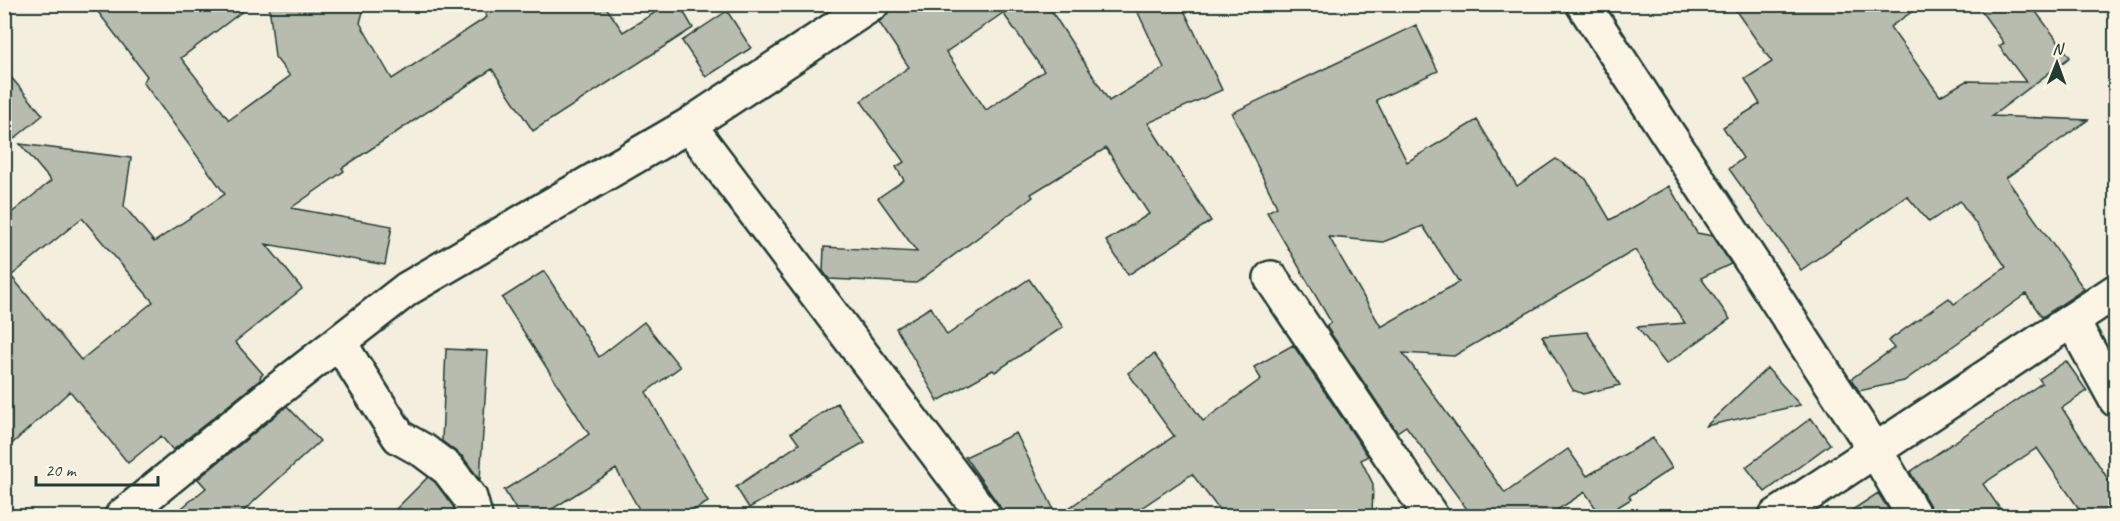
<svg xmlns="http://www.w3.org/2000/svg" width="2120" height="521" viewBox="0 0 2120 521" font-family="Caveat,sans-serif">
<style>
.building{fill:#b8bcae;stroke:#1f3d34;stroke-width:1.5;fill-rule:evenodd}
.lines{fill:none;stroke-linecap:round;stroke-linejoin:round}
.street-casing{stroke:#1f3d34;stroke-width:38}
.street{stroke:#fcf5e5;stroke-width:33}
</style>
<rect width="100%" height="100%" fill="#f3eede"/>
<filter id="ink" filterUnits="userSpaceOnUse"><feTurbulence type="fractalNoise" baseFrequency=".0167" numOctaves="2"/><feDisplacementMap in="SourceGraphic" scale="12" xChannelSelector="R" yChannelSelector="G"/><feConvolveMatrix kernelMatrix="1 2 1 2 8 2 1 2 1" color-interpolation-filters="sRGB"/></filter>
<g filter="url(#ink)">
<path class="building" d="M92,4h160l-71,54 48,62 61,-44 -15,-19 -6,-53h96l-5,19 32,56 95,-62 -8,-13h125l19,28 46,-28h10l14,24 -160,103 -41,-62 -150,99 2,3 -53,37 101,18 -7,39 -119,-21 36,45 -67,53 28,32 -3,3 1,2 -88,71 -12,-14 -33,27 -58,-72 -66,60v-232l47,-38 -31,-37 111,14 -7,48 30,36 71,-48 -82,-112 4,-6zM82,218l71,84 -72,58 -70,-84z
M890,4h157l62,97 55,-33 -30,-64h47l41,86 -74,33 63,98 -83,54 -22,-34 43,-27 -43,-66 -75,46 2,3 -117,86 -87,-4 -6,-8 1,-24 93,5 -39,-54 26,-18 -8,-13 8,-5 -43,-61 48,-34 -30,-45 9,-9zM1003,13l41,58 -58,39 -40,-58z
M1731,4h192l-33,23 50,69 26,-15 60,1 -27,-36 5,-3 -28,-39h54l40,53 -78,59 96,4 -82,58 78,111 -42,28 -16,-23 -122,87 -45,10 -8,-12 43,-31 -6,-7 61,-43 5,6 52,-37 -46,-66 -31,21 -22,-26 -106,74 -72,-101 14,-11 -20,-31 37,-23 -15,-25 27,-17z
M727,11l24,37 -45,29 -24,-36z
M1416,25l22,46 -62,29 31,62 70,-42 40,66 39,-27 30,20 24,41 59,-34 28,47 16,3 18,28 -30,14 29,41 -64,45 -29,-37 48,-4 -50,-73 -181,106 -51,-3 102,140 63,-44 19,27 66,-38 19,30 -43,28 2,3 -28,17h-2l-16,-24 -37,24h-77h1l-66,-90 -9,6 -71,-106 5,-4 -64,-110 10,-5 -45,-94zM1423,226l36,56 -78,45 -52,-90 54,5z
M4,69l39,46 -39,32z
M544,271l55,86 45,-35 36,45 -34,25 62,110 -24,14h-41l-27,-47 -75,47h-21l-16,-26 51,-31 34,-25 -87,-136z
M1029,279l34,48 -68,45 -2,-2 -55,31 -42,-73 35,-21 16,28z
M1587,332l33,53 -37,9 -10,-4 -31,-54z
M1293,345l75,111 -7,4 12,24 -1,32h-148l-32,-42 -63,42h-127l-3,-11 -34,-48 51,-24 41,83 117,-80 -46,-63 26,-19 49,67 58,-42 -7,-12z
M446,349l42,2 -8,129 -17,-23 -21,-16z
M2066,361l21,30 -25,17 53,82v26h-31l-47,-68 -54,36 22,32h-72l-3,-10 -20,-34 132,-89 -3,-4z
M1767,368l33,37 -94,21z
M837,403l28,39 -116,66 -13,-21 63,-43 -8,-11z
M287,406l33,35 -82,75h-66l34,-28 -8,-9z
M1811,418l19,26 -65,48 -19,-25z
M428,477l7,5 18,24 3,10h-67z
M1878,493l15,23h-50z"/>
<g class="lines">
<defs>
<path id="street" d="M1583,4l292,446 39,66
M689,125l295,391
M1271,278l160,238
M2072,320l44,80
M339,342l60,95 25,14 24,18 22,29 5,18
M122,516l149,-121 136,-106 282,-164 183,-121
M1776,516l340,-225"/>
</defs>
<use href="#street" class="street-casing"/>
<use href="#street" class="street"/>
</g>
</g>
<rect width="2120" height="521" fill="none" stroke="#fcf5e5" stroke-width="24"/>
<rect x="12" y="12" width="2096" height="497" fill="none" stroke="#1f3d34" stroke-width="2" filter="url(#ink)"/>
<g transform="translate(2057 63) rotate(1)" stroke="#fcf5e5" stroke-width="4.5" paint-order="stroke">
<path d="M0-4.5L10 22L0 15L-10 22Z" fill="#1f3d34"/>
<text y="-9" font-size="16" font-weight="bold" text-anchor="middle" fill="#1f3d34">N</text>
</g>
<path d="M36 476v9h122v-9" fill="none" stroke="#1f3d34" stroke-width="3"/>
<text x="45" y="476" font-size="18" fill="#1f3d34" stroke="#fcf5e5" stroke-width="4.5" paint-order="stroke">20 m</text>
</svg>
